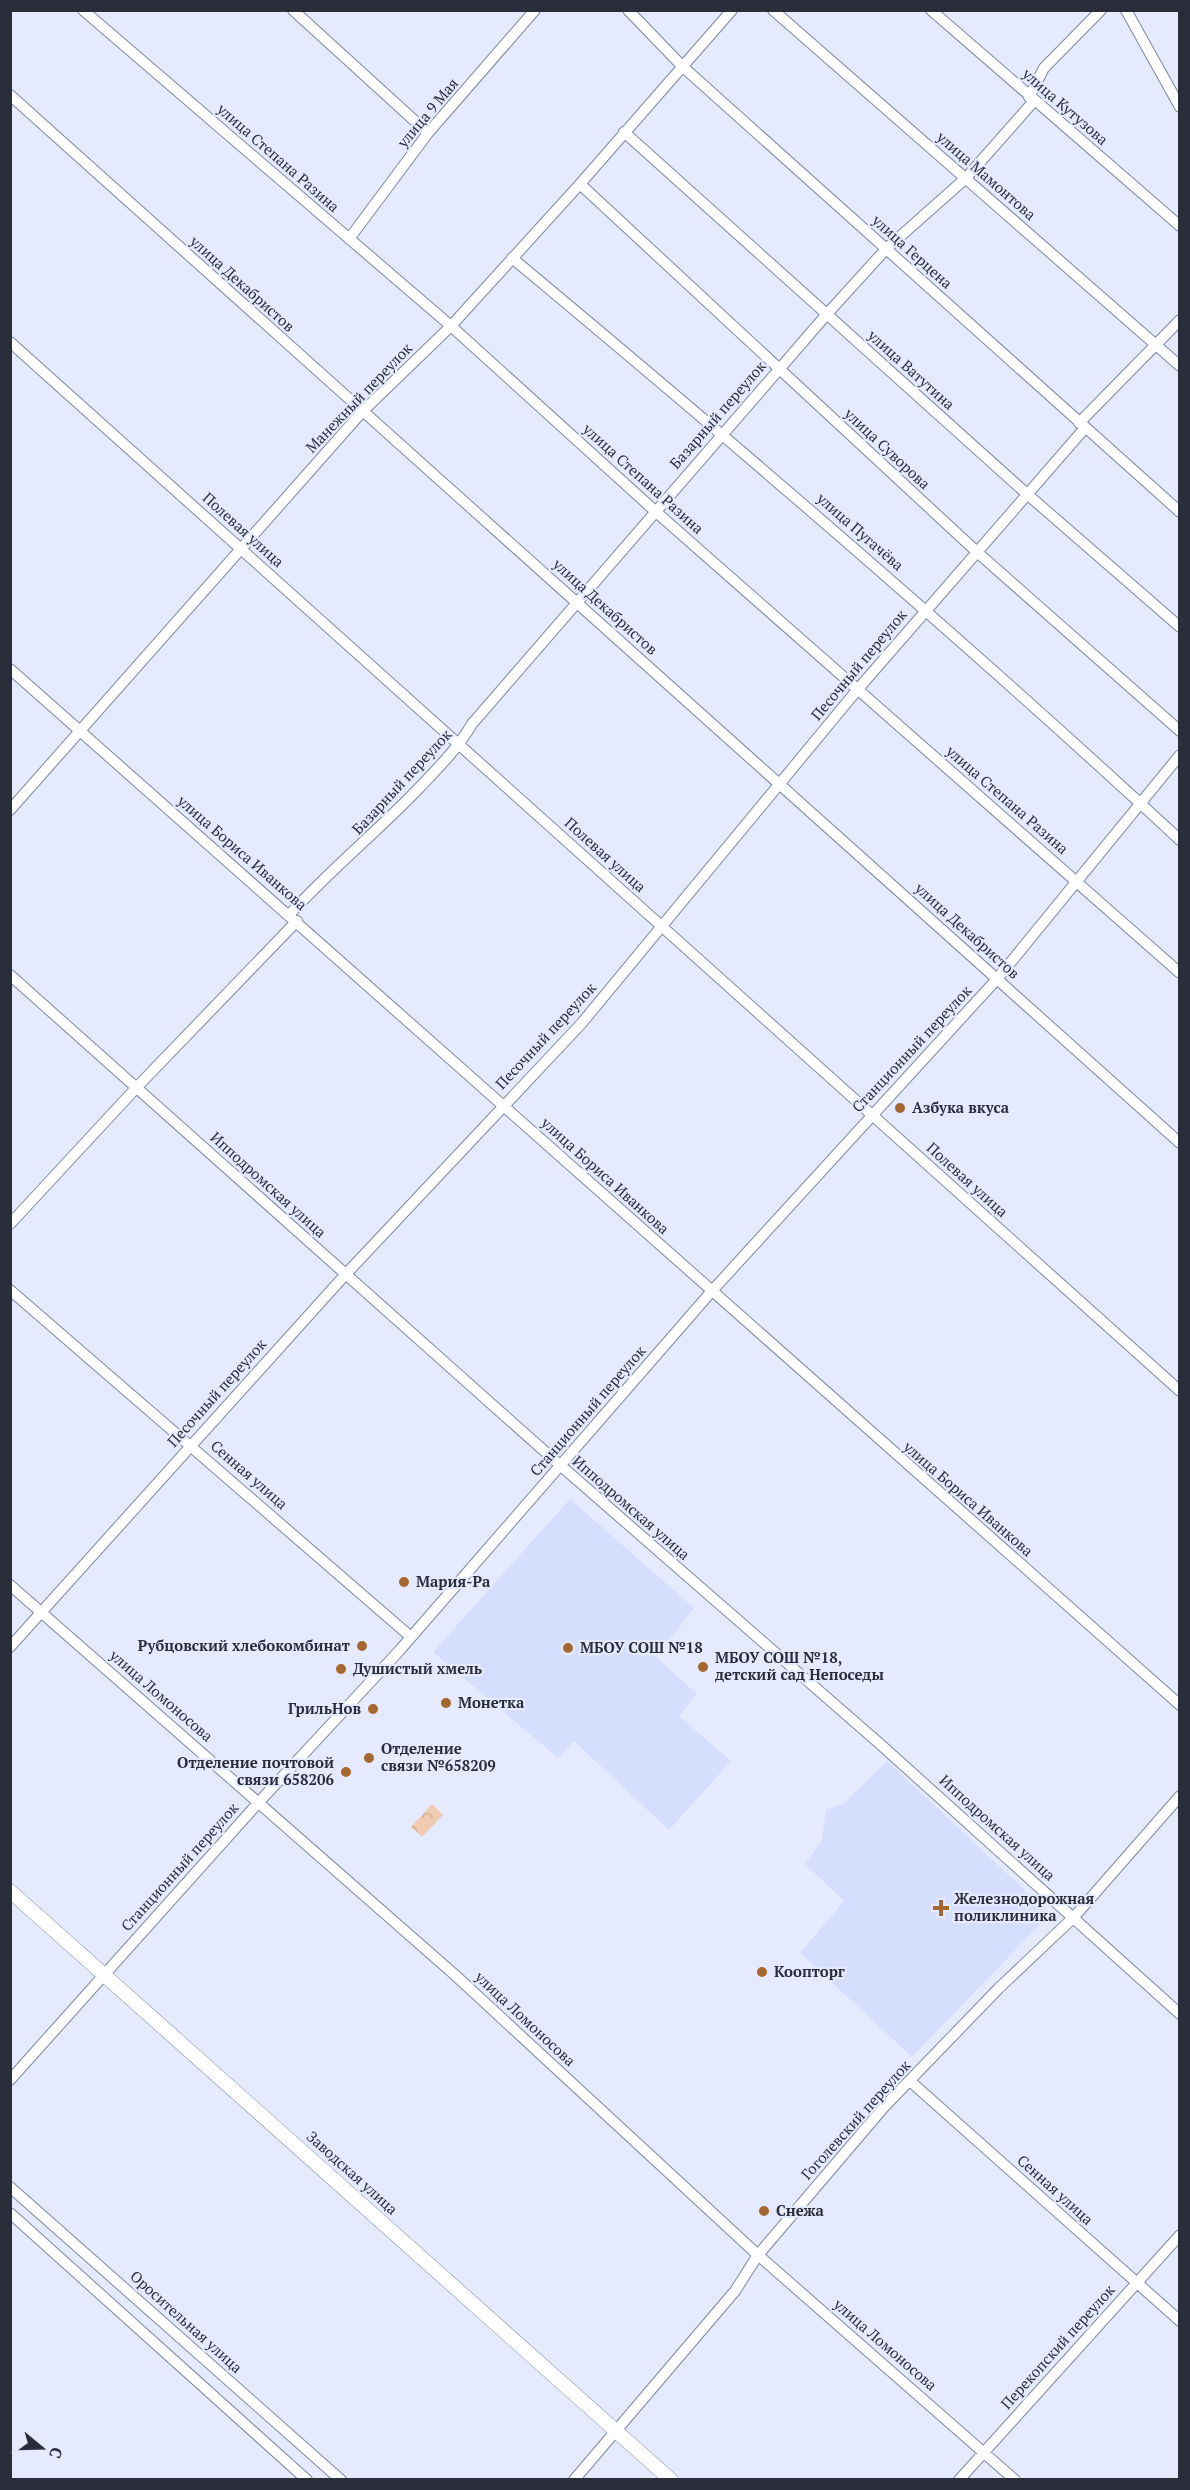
<svg xmlns="http://www.w3.org/2000/svg" width="1190" height="2490" viewBox="0 0 1190 2490" font-family="'PT Serif',serif">
<style>
.built{fill:#d6defe}
.park{fill:url(#park-crowns)}
.lines{fill:none;stroke-linecap:round;stroke-linejoin:round}
.minor-casing{stroke:#7e86a4;stroke-width:12}
.major-casing{stroke:#7e86a4;stroke-width:15}
.minor{stroke:#fff;stroke-width:10}
.major{stroke:#fff;stroke-width:14}
.poi-dot{fill:#a6662f;stroke:#e5eafe;stroke-width:2}
.labels{text-anchor:middle;stroke-width:4.5;stroke-linejoin:round;paint-order:stroke}
.street-label{font-size:15px;fill:#2a2d3a;stroke:#e5eafe}
.poi-label{font-size:15px;font-weight:bold;fill:#2a2d3a;stroke:#e5eafe;text-anchor:start}
</style>
<defs>
<pattern id="park-crowns" width="20" height="18" patternUnits="userSpaceOnUse" patternTransform="scale(1.5)"><rect width="20" height="18" fill="#f0cbb0"/><path d="M2 6a3 3 0 1 1 6 0M12 15a3 3 0 1 1 6 0" fill="none" stroke="#ceaf98"/></pattern>
</defs>
<rect width="100%" height="100%" fill="#e5eafe"/>
<path class="built" d="M570,1499l124,109 -38,49 41,37 -18,22 52,45 -62,69 -95,-89 -16,17 -125,-106z
M887,1761l163,153 -138,143 -112,-104 44,-52 -39,-37 17,-24 4,-30 17,-6z"/>
<path class="park" d="M432,1804l11,11 -21,22 -11,-10z"/>
<g class="lines">
<defs>
<path id="minor" d="M83,10l368,316 204,185 525,462
M293,10l135,123
M628,10l54,56 498,446
M773,10l407,356
M931,10l249,216
M1126,10l54,97
M10,95l1170,1048
M1029,97l15,-29 57,-58
M624,132l403,362 153,133
M580,184l397,368 203,179
M349,239l79,-106 107,-123
M512,258c227,189 451,381 668,582
M10,342l1170,1049
M1079,423l101,-103
M10,669l1170,1036
M10,810l352,-398 89,-86 129,-142 152,-174
M289,915c41,-45 89,-84 131,-128 19,-20 38,-39 52,-63l355,-410 59,-65 80,-71 68,-77
M10,975l550,490 320,279 300,270
M10,1224l127,-137 160,-166
M10,1290l401,347
M10,1585l445,390 303,280 257,225
M10,1647l335,-372 236,-251 277,-335 227,-261
M10,2080l249,-278 140,-151 312,-359 286,-313 183,-224
M910,2081l270,240
M10,2187l331,293
M10,2213l297,267
M574,2480l161,-189 23,-36 126,-148 115,-119 75,-71 106,-121
M959,2480l221,-245"/>
<path id="major" d="M10,1891l661,589"/>
</defs>
<use href="#minor" class="minor-casing"/>
<use href="#major" class="major-casing"/>
<use href="#minor" class="minor"/>
<use href="#major" class="major"/>
</g>
<g class="poi-dot">
<circle cx="900" cy="1108" r="6"/>
<circle cx="404" cy="1582" r="6"/>
<circle cx="362" cy="1646" r="6"/>
<circle cx="568" cy="1648" r="6"/>
<circle cx="703" cy="1667" r="6"/>
<circle cx="341" cy="1669" r="6"/>
<circle cx="446" cy="1703" r="6"/>
<circle cx="373" cy="1709" r="6"/>
<circle cx="369" cy="1758" r="6"/>
<circle cx="346" cy="1772" r="6"/>
<path d="M938 1899h6v6h6v6h-6v6h-6v-6h-6v-6h6z"/>
<circle cx="762" cy="1972" r="6"/>
<circle cx="764" cy="2211" r="6"/>
</g>
<g class="labels">
<g class="street-label">
<text transform="translate(1065 107) rotate(41)" y="5">улица Кутузова</text>
<text transform="translate(428 113) rotate(-50)" y="5">улица 9 Мая</text>
<text transform="translate(278 158) rotate(41)" y="5">улица Степана Разина</text>
<text transform="translate(986 176) rotate(41)" y="5">улица Мамонтова</text>
<text transform="translate(912 252) rotate(42)" y="5">улица Герцена</text>
<text transform="translate(242 284) rotate(42)" y="5">улица Декабристов</text>
<text transform="translate(911 370) rotate(42)" y="5">улица Ватутина</text>
<text transform="translate(359 398) rotate(-46)" y="5">Манежный переулок</text>
<text transform="translate(718 415) rotate(-49)" y="5">Базарный переулок</text>
<text transform="translate(887 449) rotate(43)" y="5">улица Суворова</text>
<text transform="translate(643 479) rotate(42)" y="5">улица Степана Разина</text>
<text transform="translate(243 530) rotate(42)" y="5">Полевая улица</text>
<text transform="translate(860 532) rotate(41)" y="5">улица Пугачёва</text>
<text transform="translate(605 607) rotate(42)" y="5">улица Декабристов</text>
<text transform="translate(859 665) rotate(-50)" y="5">Песочный переулок</text>
<text transform="translate(402 782) rotate(-47)" y="5">Базарный переулок</text>
<text transform="translate(1007 800) rotate(41)" y="5">улица Степана Разина</text>
<text transform="translate(242 853) rotate(41)" y="5">улица Бориса Иванкова</text>
<text transform="translate(605 855) rotate(42)" y="5">Полевая улица</text>
<text transform="translate(967 931) rotate(42)" y="5">улица Декабристов</text>
<text transform="translate(546 1036) rotate(-47)" y="5">Песочный переулок</text>
<text transform="translate(912 1049) rotate(-47)" y="5">Станционный переулок</text>
<text transform="translate(605 1176) rotate(42)" y="5">улица Бориса Иванкова</text>
<text transform="translate(967 1180) rotate(42)" y="5">Полевая улица</text>
<text transform="translate(268 1185) rotate(42)" y="5">Ипподромская улица</text>
<text transform="translate(217 1393) rotate(-48)" y="5">Песочный переулок</text>
<text transform="translate(588 1411) rotate(-49)" y="5">Станционный переулок</text>
<text transform="translate(249 1475) rotate(41)" y="5">Сенная улица</text>
<text transform="translate(968 1499) rotate(41)" y="5">улица Бориса Иванкова</text>
<text transform="translate(631 1508) rotate(41)" y="5">Ипподромская улица</text>
<text transform="translate(161 1696) rotate(41)" y="5">улица Ломоносова</text>
<text transform="translate(997 1828) rotate(42)" y="5">Ипподромская улица</text>
<text transform="translate(180 1867) rotate(-48)" y="5">Станционный переулок</text>
<text transform="translate(525 2019) rotate(43)" y="5">улица Ломоносова</text>
<text transform="translate(856 2120) rotate(-48)" y="5">Гоголевский переулок</text>
<text transform="translate(352 2173) rotate(42)" y="5">Заводская улица</text>
<text transform="translate(1055 2190) rotate(42)" y="5">Сенная улица</text>
<text transform="translate(186 2322) rotate(42)" y="5">Оросительная улица</text>
<text transform="translate(885 2345) rotate(41)" y="5">улица Ломоносова</text>
<text transform="translate(1058 2347) rotate(-48)" y="5">Перекопский переулок</text>
</g>
<g class="poi-label">
<text x="912" y="1113">Азбука вкуса</text>
<text x="416" y="1587">Мария-Ра</text>
<text x="350" y="1651" text-anchor="end">Рубцовский хлебокомбинат</text>
<text x="580" y="1653">МБОУ СОШ №18</text>
<text x="715" y="1663">МБОУ СОШ №18,<tspan x="715" dy="17">детский сад Непоседы</tspan></text>
<text x="353" y="1674">Душистый хмель</text>
<text x="458" y="1708">Монетка</text>
<text x="361" y="1714" text-anchor="end">ГрильНов</text>
<text x="381" y="1754">Отделение<tspan x="381" dy="17">связи №658209</tspan></text>
<text x="334" y="1768" text-anchor="end">Отделение почтовой<tspan x="334" dy="17">связи 658206</tspan></text>
<text x="954" y="1904">Железнодорожная<tspan x="954" dy="17">поликлиника</tspan></text>
<text x="774" y="1977">Коопторг</text>
<text x="776" y="2216">Снежа</text>
</g>
</g>
<rect width="1190" height="2490" fill="none" stroke="#2a2d3a" stroke-width="24"/>
<g transform="translate(42 2448) rotate(109)" stroke="#e5eafe" stroke-width="4.5" paint-order="stroke">
<path d="M0-4.5L10 22L0 15L-10 22Z" fill="#2a2d3a"/>
<text y="-9" font-size="16" font-weight="bold" text-anchor="middle" fill="#2a2d3a">С</text>
</g>
</svg>
